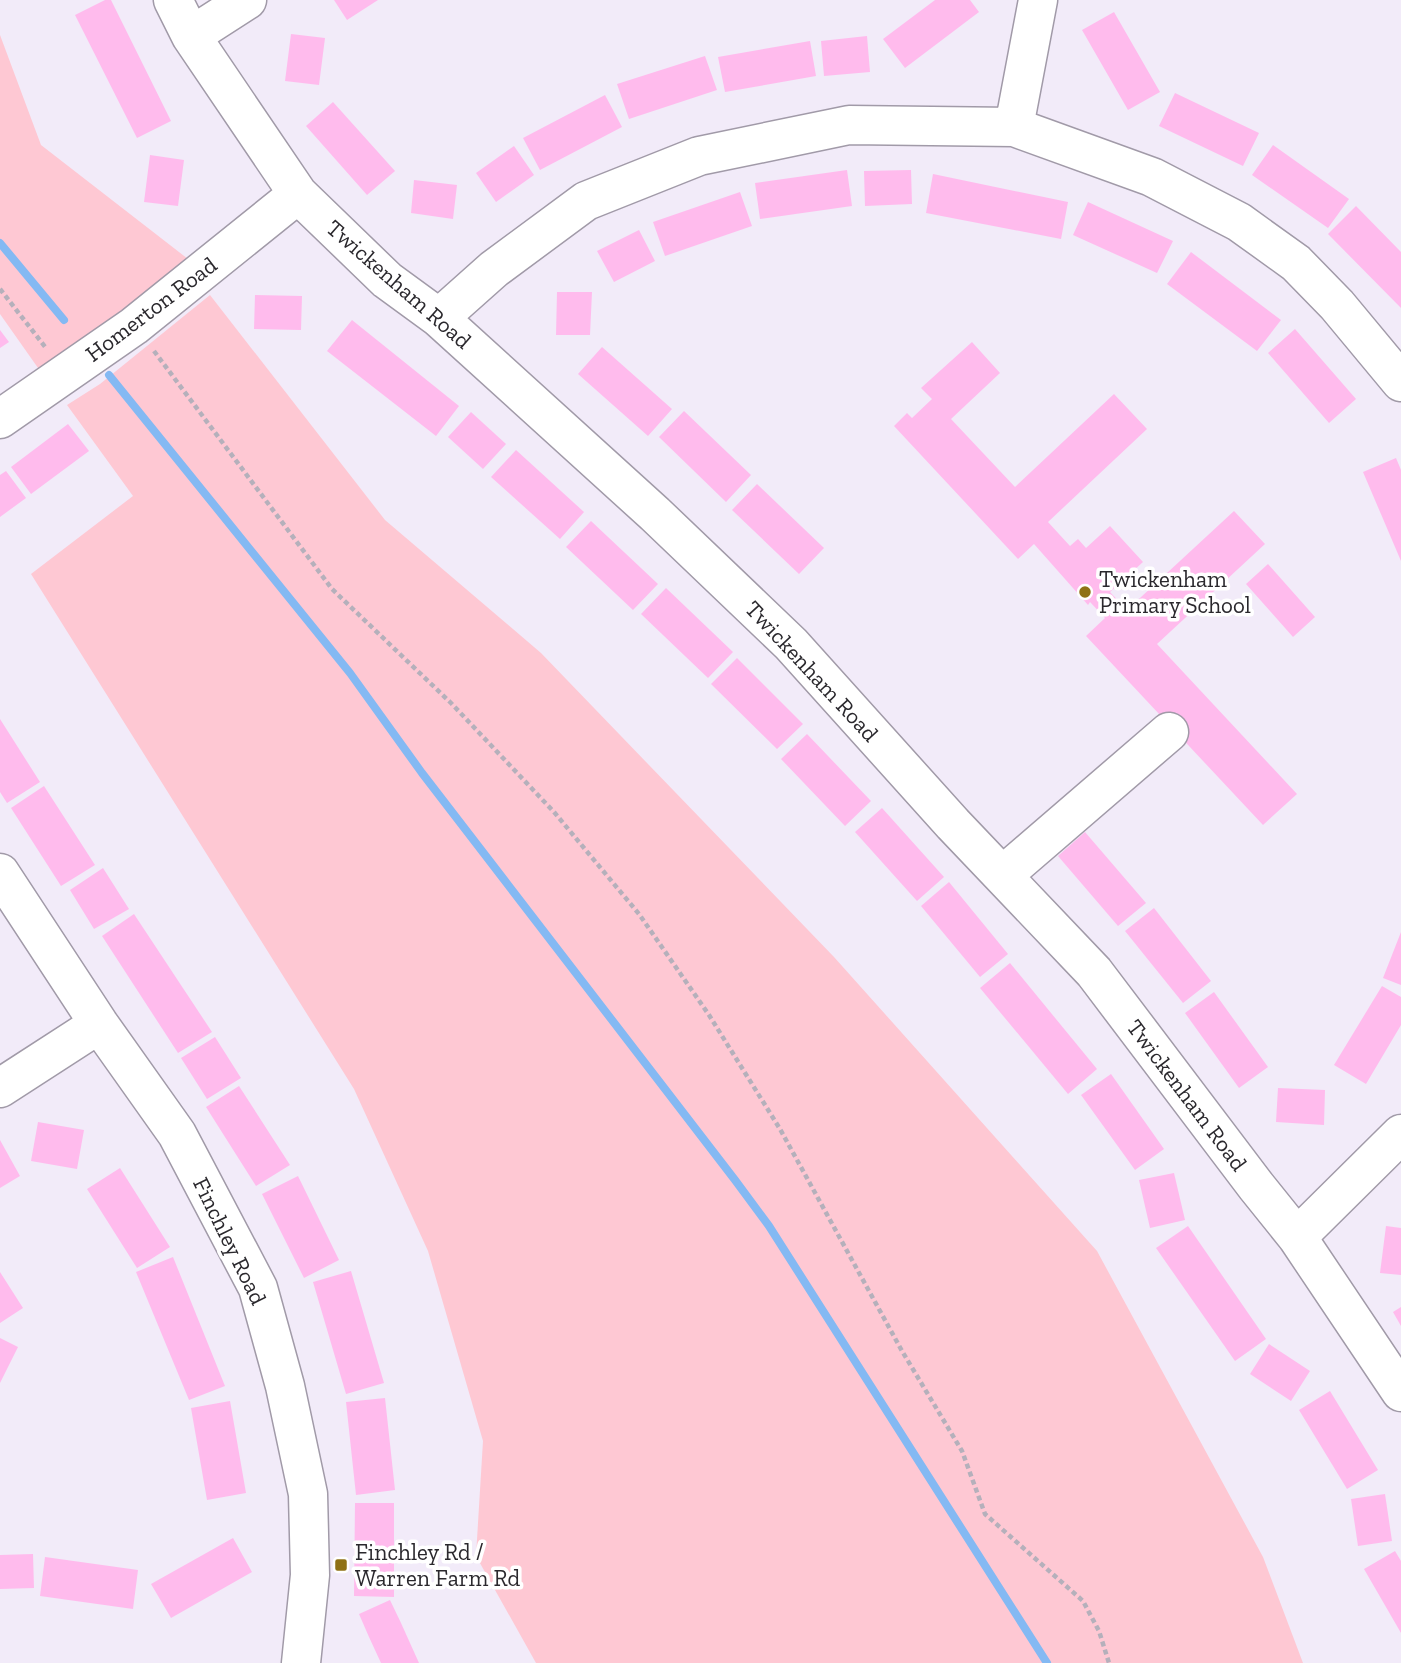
<svg xmlns="http://www.w3.org/2000/svg" width="1401" height="1663" viewBox="0 0 1401 1663" font-family="'Zilla Slab',serif">
<style>
.green{fill:#fec8d3}
.lines{fill:none;stroke-linecap:round;stroke-linejoin:round}
.stream{stroke:#84b9f3;stroke-width:8}
.building{fill:#ffbbed}
.minor-casing{stroke:#a19aa8;stroke-width:41}
.path{stroke:#b5b0bb;stroke-width:4.5;stroke-dasharray:5 3.5;stroke-linecap:butt}
.minor{stroke:#fff;stroke-width:38}
.poi-dot{fill:#8f7115;stroke:#fff;stroke-width:2.5}
.labels{text-anchor:middle;stroke-width:7;stroke-linejoin:round;paint-order:stroke}
.street-label{font-size:23px;fill:#2a282d;stroke:#fff}
.poi-label{font-size:23px;fill:#2a282d;stroke:#fff;text-anchor:start}
</style>
<rect width="100%" height="100%" fill="#f2ebf9"/>
<path class="green" d="M0,35l41,110 147,114 -145,116 -43,-61z
M210,295l175,225 156,133 293,304 263,294 166,306 40,106h-767l-60,-107 7,-115 -55,-190 -74,-162 -323,-515 102,-78 -66,-91 33,-21z"/>
<g class="lines">
<path class="stream" d="M0,243l64,77
M109,375l241,298 72,100 313,407 34,46 278,437"/>
</g>
<path class="building" d="M105,0h6l60,121 -34,17 -62,-123z
M334,0h44l-31,20z
M935,0h35l9,12 -74,56 -22,-29z
M1114,12l46,80 -32,18 -46,-80z
M291,34l34,4 -6,47 -34,-4z
M867,36l3,36 -46,4 -3,-35z
M810,41l6,35 -91,16 -7,-35z
M705,56l12,34 -88,29 -12,-35z
M1175,93l84,40 -16,33 -84,-40z
M605,95l17,32 -82,43 -17,-32z
M333,102l62,69 -28,24 -61,-69z
M1273,145l76,54 -21,29 -76,-53z
M514,146l20,29 -38,27 -20,-29z
M150,155l34,5 -6,46 -34,-4z
M847,170l5,36 -92,13 -5,-36z
M911,170l1,34 -47,2 -1,-35z
M933,174l135,28 -7,37 -135,-26z
M414,180l43,5 -4,34 -42,-6z
M740,192l12,34 -87,30 -12,-34z
M1088,202l85,39 -16,32 -84,-38z
M1356,206l45,46v56l-73,-74z
M639,230l16,31 -41,21 -17,-31z
M1191,252l90,68 -24,31 -90,-67z
M557,292h35l-2,43h-34z
M255,295l47,1 -1,34 -47,-1z
M352,320l107,86 -23,30 -109,-85z
M1295,329l61,70 -27,24 -61,-70z
M0,330l9,12 -9,6z
M972,342l28,31 -49,46 64,68 99,-93 33,35 -99,93 22,24 8,-7 8,9 24,-22 33,36 -33,30 17,18 107,-99 31,33 -108,100 140,150 -34,31 -177,-189 19,-18 -15,-16 -2,3 -54,-61 -16,15 -124,-133 13,-13 5,5 20,-19 -11,-11z
M602,347l70,62 -24,27 -70,-62z
M684,411l67,64 -25,27 -67,-65z
M471,412l35,32 -23,25 -35,-32z
M68,424l21,27 -58,43 -20,-27z
M516,450l68,62 -24,27 -69,-62z
M1396,458l5,12v91l-38,-89z
M6,471l20,27 -26,19v-42z
M757,484l67,64 -25,26 -67,-64z
M591,521l67,63 -25,26 -67,-63z
M1268,564l47,53 -22,20 -47,-53z
M666,588l67,64 -25,26 -67,-64z
M737,658l66,66 -26,25 -66,-65z
M0,719l40,63 -33,21 -7,-11z
M807,734l64,67 -26,25 -64,-67z
M44,786l51,79 -34,21 -50,-78z
M882,808l62,69 -27,24 -62,-69z
M1085,832l61,71 -28,23 -60,-70z
M103,868l26,41 -35,20 -24,-39z
M949,882l59,72 -28,23 -59,-71z
M1154,908l57,73 -28,22 -58,-72z
M134,914l78,118 -34,21 -76,-117z
M1401,932v53l-18,-7z
M1010,963l87,106 -29,25 -88,-106z
M1382,986l19,11v28l-35,59 -32,-19z
M1214,992l54,75 -29,21 -54,-75z
M215,1037l26,41 -34,21 -26,-41z
M1111,1074l53,75 -29,21 -54,-75z
M239,1086l51,79 -34,21 -50,-79z
M1278,1088l47,2 -1,35 -48,-3z
M38,1122l46,8 -7,39 -46,-8z
M0,1140l20,36 -20,12z
M120,1168l50,79 -33,21 -50,-79z
M1174,1173l11,47 -35,8 -11,-48z
M298,1176l41,84 -35,18 -42,-84z
M1188,1226l78,113 -31,22 -79,-113z
M1386,1226l15,2v47l-21,-2z
M173,1257l52,129 -36,14 -53,-128z
M351,1271l33,112 -38,11 -33,-112z
M0,1272l23,36 -23,15z
M1401,1307v19l-8,-14z
M0,1338l18,9 -18,36z
M1269,1344l41,27 -19,30 -41,-27z
M1330,1391l48,79 -31,19 -48,-79z
M385,1398l10,92 -39,5 -10,-93z
M230,1401l16,92 -39,7 -16,-92z
M1385,1494l7,47 -34,5 -7,-47z
M355,1503h39v94l-40,-1z
M233,1538l19,34 -81,46 -20,-34z
M1395,1551l6,10v72l-37,-64z
M33,1554l1,34 -34,1v-34z
M45,1557l93,13 -5,39 -93,-13z
M390,1600l11,23 18,40h-38l-12,-26 -10,-23z"/>
<g class="lines">
<defs>
<path id="minor" d="M173,0l18,36 107,158 89,86 52,38 216,196 136,130 162,180 141,148 162,214 41,51 104,155
M191,36l56,-36
M1014,127l24,-127
M439,318l55,-49 92,-68 113,-45 150,-31 165,2 138,50 87,45 57,41 41,42 64,77
M0,419l134,-93 164,-132
M0,873l99,151 78,110 81,154 27,98 23,108 2,81 -9,88
M1003,875l166,-143
M0,1088l99,-64
M1297,1237l104,-103"/>
</defs>
<use href="#minor" class="minor-casing"/>
<path class="path" d="M0,289l46,59
M154,351l178,238 119,114 103,109 85,102 70,101 71,114 122,222 60,100 23,63 98,87 16,30 10,32"/>
<use href="#minor" class="minor"/>
</g>
<g class="poi-dot">
<circle cx="1085" cy="592" r="7"/>
<rect x="334" y="1558" width="14" height="14" rx="3.5"/>
</g>
<g class="labels">
<g class="street-label">
<text transform="translate(399 284) rotate(41)" y="8">Twickenham Road</text>
<text transform="translate(151 309) rotate(-37)" y="8">Homerton Road</text>
<text transform="translate(812 671) rotate(47)" y="8">Twickenham Road</text>
<text transform="translate(1187 1095) rotate(53)" y="8">Twickenham Road</text>
<text transform="translate(230 1241) rotate(64)" y="8">Finchley Road</text>
</g>
<g class="poi-label">
<text x="1099" y="587">Twickenham<tspan x="1099" dy="26">Primary School</tspan></text>
<text x="355" y="1560">Finchley Rd /<tspan x="355" dy="26">Warren Farm Rd</tspan></text>
</g>
</g>
</svg>
